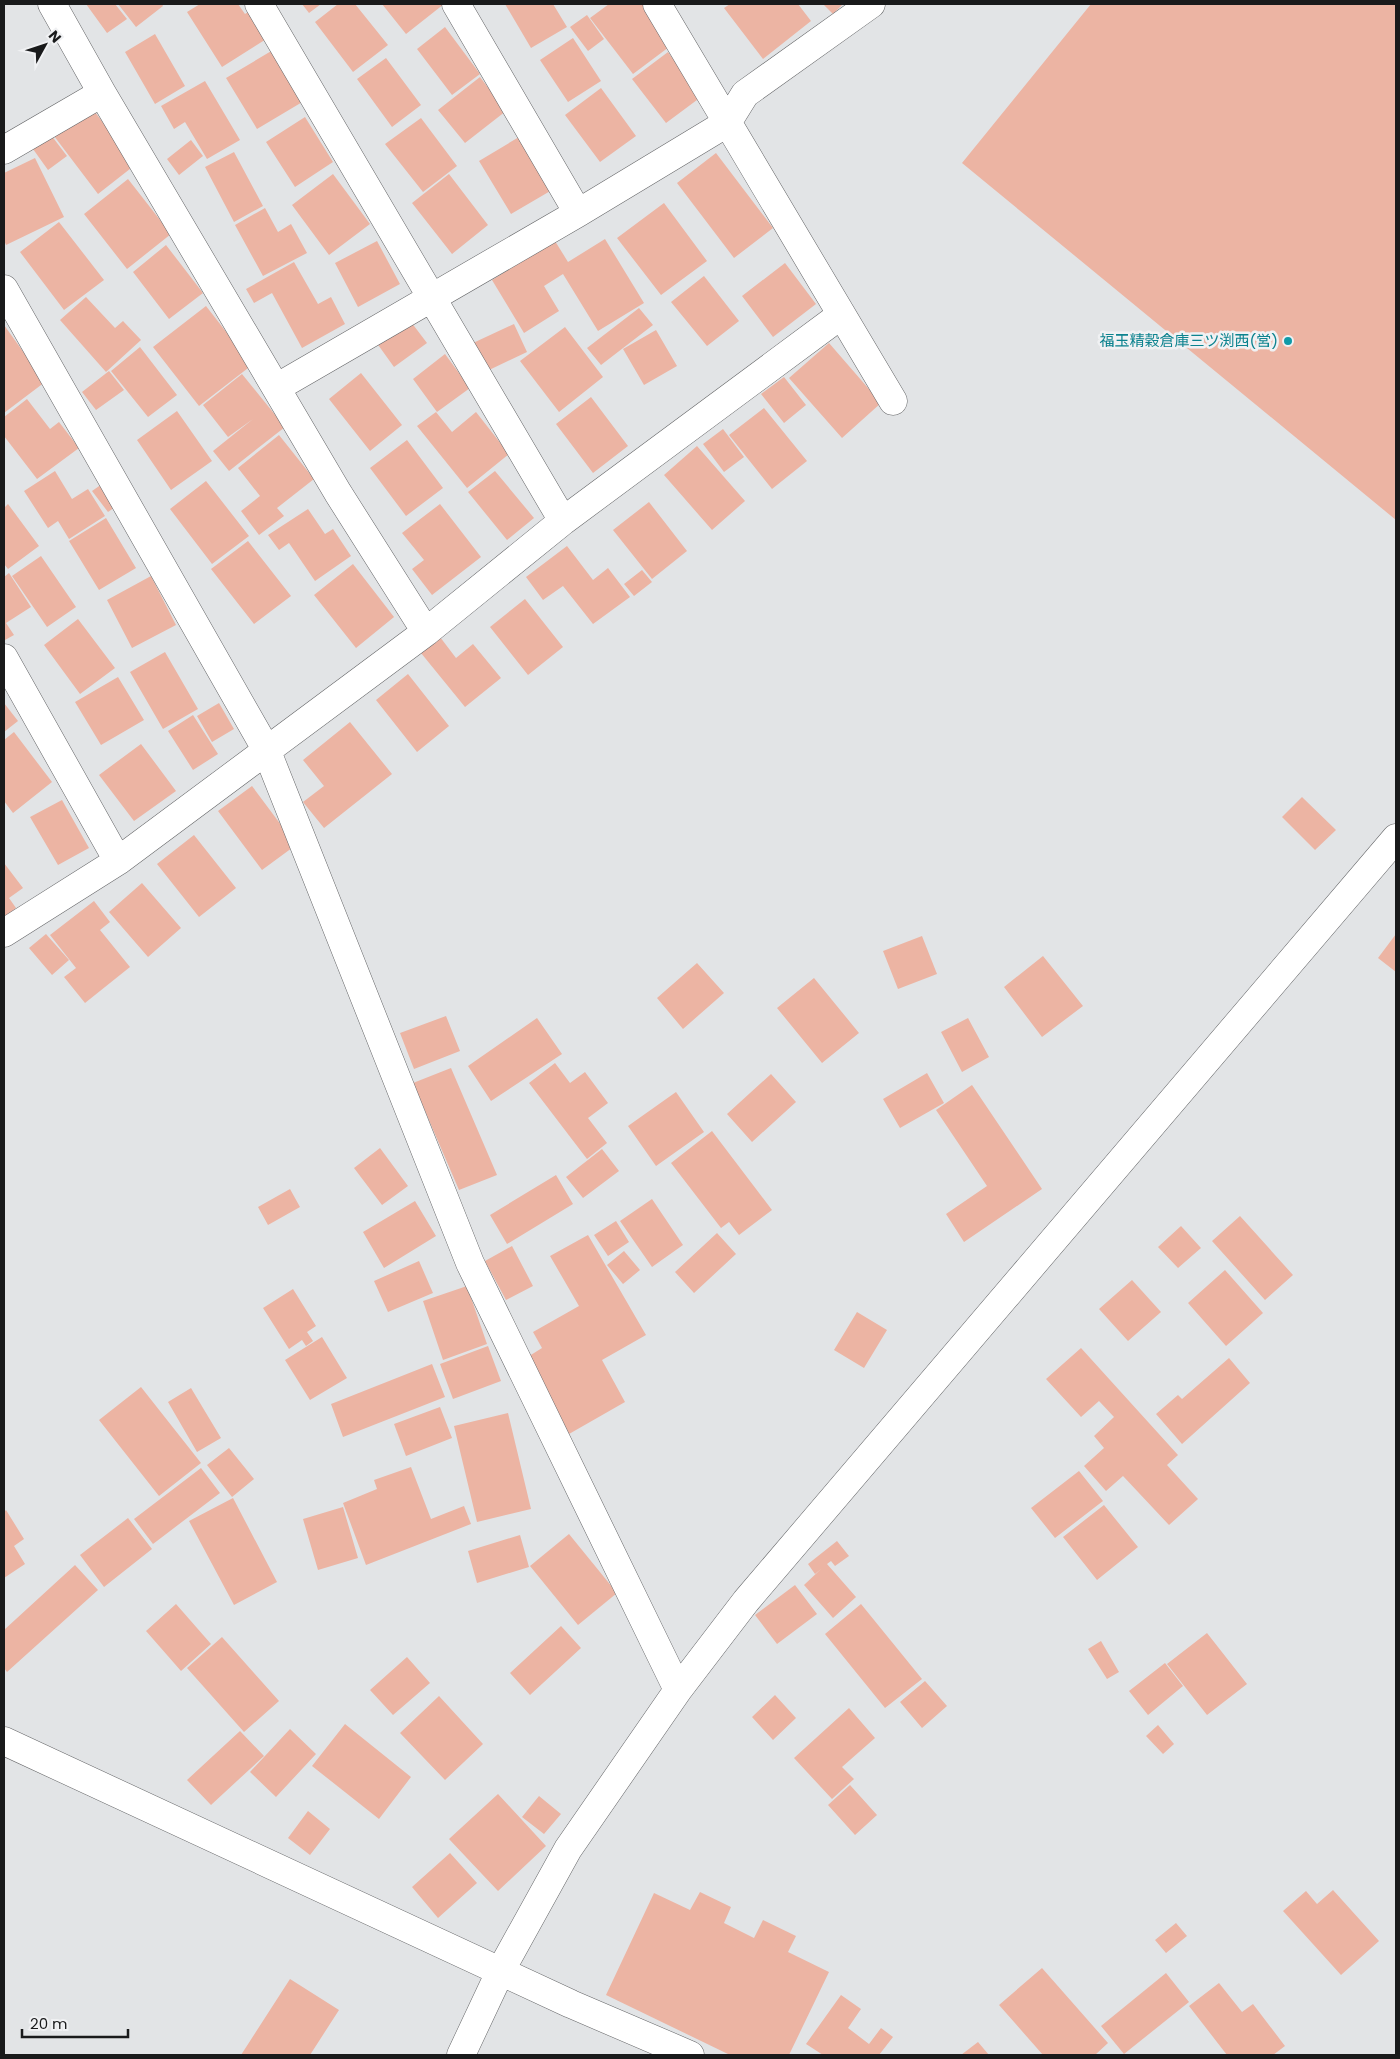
<svg xmlns="http://www.w3.org/2000/svg" width="1400" height="2059" viewBox="0 0 1400 2059" font-family="Poppins,'Noto Sans JP',sans-serif">
<style>
.building{fill:#ecb4a3}
.lines{fill:none;stroke-linecap:round;stroke-linejoin:round}
.minor-casing{stroke:#656668;stroke-width:29}
.minor{stroke:#fff;stroke-width:28}
.culture-dot{fill:#0f9aa8;stroke:#f0f1f3;stroke-width:2}
.labels{text-anchor:middle;stroke-width:5;stroke-linejoin:round;paint-order:stroke}
.culture-label{font-size:15px;fill:#0d838f;stroke:#f0f1f3;text-anchor:end}
</style>
<rect width="100%" height="100%" fill="#e2e4e6"/>
<path class="building" d="M86,4h29l12,15 -20,14z
M118,4h44l1,2 -27,21z
M200,4h38l7,10 8,-5 18,27 -49,31 -35,-55z
M302,4h19l-12,9z
M338,4h17l33,41 -35,27 -38,-50z
M382,4h62l-38,30z
M505,4h48l14,23 -36,21z
M609,4h34l30,40 -40,30 -43,-56z
M730,4h68l13,17 -48,38 -39,-51z
M823,4h20l-10,10z
M1091,4h305v516l-434,-357z
M587,15l17,24 -16,12 -18,-24z
M445,27l35,47 -28,21 -35,-46z
M155,34l30,52 -30,18 -30,-52z
M573,38l28,43 -33,21 -28,-42z
M273,50l31,51 -47,28 -31,-51z
M668,52l33,45 -35,26 -34,-44z
M386,58l35,47 -29,22 -35,-48z
M480,77l26,34 -41,32 -27,-33z
M205,81l35,59 -33,19 -22,-37 -11,7 -13,-23z
M601,88l35,48 -36,26 -35,-47z
M92,108l43,57 -37,29 -44,-58z
M305,117l28,45 -38,25 -29,-45z
M421,118l36,48 -34,26 -38,-48z
M51,135l16,21 -19,14 -15,-21z
M519,137l33,53 -41,24 -32,-53z
M191,140l12,16 -24,19 -12,-16z
M234,152l29,54 -29,16 -29,-55z
M716,153l57,75 -39,30 -57,-75z
M35,158l29,59 -58,28 -2,-5v-67z
M333,174l37,50 -41,31 -37,-50z
M449,174l39,51 -36,29 -40,-51z
M128,179l43,55 -44,35 -43,-55z
M664,203l43,58 -46,34 -44,-57z
M265,208l13,24 13,-8 16,29 -44,23 -28,-51z
M59,222l45,58 -40,30 -44,-58z
M605,239l39,64 -46,28 -35,-57 -19,12 15,25 -35,22 -32,-53 63,-39 13,21z
M377,241l23,43 -42,23 -23,-44z
M166,245l37,48 -34,26 -36,-47z
M294,262l24,42 13,-7 14,27 -43,24 -30,-55 -18,10 -8,-14z
M785,263l31,41 -43,33 -31,-41z
M704,276l35,45 -32,25 -36,-44z
M86,297l29,31 8,-7 18,19 -35,32 -46,-52z
M206,306l46,59 -53,41 -46,-59z
M639,308l14,17 -52,40 -14,-17z
M408,318l19,25 -33,24 -18,-25z
M514,324l13,28 -40,19 -14,-28z
M4,325l41,57 -41,31z
M565,327l38,50 -44,35 -39,-51z
M656,330l21,36 -33,19 -21,-36z
M829,343l52,60 -39,35 -53,-60z
M140,347l37,48 -29,22 -37,-46z
M445,354l25,34 -33,24 -24,-33z
M109,371l15,19 -28,20 -14,-18z
M361,373l41,52 -32,26 -41,-52z
M242,374l43,53 -56,44 -16,-20 40,-32 -25,18 -25,-32z
M784,377l22,28 -22,18 -23,-29z
M591,397l37,49 -35,27 -37,-49z
M27,399l23,30 9,-7 20,26 -42,31 -33,-43v-19z
M764,408l43,53 -35,28 -43,-54z
M177,411l35,50 -41,29 -34,-50z
M436,412l16,20 24,-20 33,42 -42,34 -50,-62z
M723,429l21,28 -20,15 -21,-28z
M279,435l35,44 -37,29 7,8 -25,19 -18,-24 19,-15 -22,-28z
M407,440l36,48 -37,28 -36,-48z
M697,446l48,55 -33,29 -48,-55z
M55,471l17,28 16,-10 17,27 -36,23 -11,-18 -10,7 -24,-37z
M495,471l39,47 -27,22 -39,-48z
M206,481l43,55 -37,28 -42,-55z
M105,482l16,21 -13,9 -16,-21z
M649,502l38,49 -35,28 -39,-49z
M8,504l31,42 -31,23 -4,-5v-56z
M440,504l41,53 -49,38 -20,-26 12,-9 -22,-27z
M308,509l17,25 8,-5 18,27 -36,25 -26,-38 -10,7 -11,-15z
M106,518l30,50 -37,22 -30,-49z
M248,541l43,55 -37,28 -43,-55z
M567,546l26,34 15,-12 22,29 -37,27 -30,-38 -20,14 -17,-23z
M41,556l35,51 -29,20 -35,-51z
M353,564l41,53 -38,31 -42,-53z
M642,570l10,12 -18,14 -10,-12z
M9,573l22,34 -25,16 8,12 -9,5 -1,-3v-60z
M151,576l25,49 -44,23 -25,-48z
M525,599l38,48 -35,28 -38,-48z
M78,619l37,49 -35,26 -36,-49z
M440,637l16,21 17,-14 28,34 -36,29 -44,-54z
M165,652l33,57 -35,20 -33,-57z
M408,674l41,52 -32,26 -41,-52z
M118,677l26,43 -43,25 -26,-43z
M4,703l14,18 -14,11z
M219,703l15,26 -22,13 -15,-26z
M193,715l25,39 -25,16 -25,-39z
M350,722l42,52 -68,54 -21,-26 21,-16 -21,-26z
M14,732l38,50 -39,31 -9,-12v-61z
M141,744l35,47 -42,30 -35,-46z
M252,786l44,59 -34,25 -44,-59z
M1302,797l34,33 -21,20 -33,-33z
M62,800l27,48 -31,17 -28,-48z
M194,835l42,53 -37,29 -42,-53z
M4,863l19,25 -14,10 7,10 -12,10z
M142,883l39,45 -33,29 -39,-45z
M94,901l16,21 -10,8 30,37 -45,36 -21,-26 12,-9 -26,-33z
M46,934l23,26 -17,15 -23,-27z
M1396,934v38l-18,-14z
M922,936l15,38 -39,15 -15,-38z
M1043,956l40,50 -41,31 -38,-50z
M697,963l27,30 -41,36 -26,-31z
M814,978l45,55 -37,30 -45,-55z
M446,1016l14,35 -46,18 -14,-36z
M537,1018l25,36 -71,47 -23,-35z
M968,1018l21,39 -27,15 -21,-40z
M555,1063l15,20 15,-11 23,31 -20,15 19,25 -20,16 -58,-76z
M451,1068l46,107 -38,15 -46,-107z
M927,1073l17,30 -44,25 -17,-29z
M771,1074l25,28 -44,40 -25,-28z
M972,1085l70,104 -78,53 -18,-28 41,-28 -51,-76z
M676,1092l28,40 -48,34 -28,-40z
M712,1131l60,79 -33,25 -10,-13 -8,6 -50,-65z
M380,1148l28,38 -26,19 -28,-37z
M602,1149l17,22 -36,27 -17,-21z
M556,1175l17,29 -66,40 -17,-29z
M290,1189l10,18 -32,18 -10,-18z
M652,1199l31,46 -31,22 -32,-46z
M415,1201l21,35 -52,32 -21,-36z
M1240,1216l53,59 -28,25 -53,-59z
M616,1221l13,21 -21,14 -14,-21z
M1181,1226l20,22 -23,20 -20,-21z
M717,1233l19,21 -42,39 -19,-21z
M588,1235l58,100 -44,25 23,42 -56,32 -43,-76 16,-10 -9,-16 46,-26 -29,-50z
M512,1246l21,40 -27,14 -21,-39z
M624,1251l16,19 -17,14 -16,-19z
M419,1261l14,32 -45,19 -14,-31z
M1225,1270l38,43 -37,33 -38,-43z
M1132,1280l29,32 -33,29 -29,-32z
M467,1286l20,58 -44,16 -20,-59z
M293,1289l23,37 -9,6 6,9 -7,5 -4,-6 -13,9 -26,-41z
M857,1312l30,18 -23,38 -30,-18z
M322,1337l25,41 -37,22 -25,-40z
M488,1346l13,35 -48,18 -13,-35z
M1081,1348l97,107 -11,10 31,34 -29,26 -46,-49 -17,15 -22,-25 20,-18 -10,-12 20,-19 -15,-16 -18,16 -35,-38z
M1229,1358l21,25 -68,61 -26,-30 22,-19 4,4z
M432,1364l13,33 -102,40 -12,-33z
M141,1387l60,76 -42,33 -60,-76z
M191,1388l30,50 -24,14 -29,-50z
M440,1407l12,31 -46,18 -12,-32z
M508,1413l23,96 -54,13 -23,-96z
M229,1448l25,31 -22,18 -25,-32z
M411,1467l20,52 33,-13 7,18 -105,41 -23,-62 34,-14 -3,-9z
M201,1468l19,25 -67,51 -19,-25z
M1079,1471l24,30 -48,37 -24,-30z
M233,1498l44,84 -43,23 -45,-84z
M1104,1505l34,42 -41,33 -34,-43z
M343,1507l15,51 -40,12 -15,-51z
M6,1510l18,29 -10,7 11,18 -21,14v-66z
M128,1518l24,31 -48,38 -24,-32z
M569,1534l48,59 -39,32 -48,-59z
M520,1535l9,32 -52,16 -9,-32z
M837,1541l12,15 -14,10 -4,-5 -4,3 29,33 -23,21 -29,-33 17,-16 -6,5 -7,-10z
M75,1565l23,25 -91,82 -3,-4v-38z
M795,1585l22,29 -40,30 -22,-29z
M176,1604l35,40 -30,27 -35,-40z
M861,1604l61,75 -37,29 -60,-74z
M561,1626l20,22 -51,47 -20,-22z
M1207,1633l40,51 -40,31 -40,-51z
M222,1637l57,64 -35,31 -57,-64z
M1101,1641l18,31 -12,7 -19,-30z
M407,1657l23,26 -37,32 -23,-25z
M1165,1663l18,23 -35,29 -19,-24z
M925,1681l22,25 -25,22 -22,-26z
M775,1695l21,23 -23,22 -21,-23z
M439,1696l44,48 -38,36 -45,-47z
M849,1708l26,30 -33,29 12,12 -22,20 -38,-41z
M345,1724l66,53 -32,42 -67,-53z
M1158,1725l16,19 -11,10 -17,-18z
M290,1729l26,25 -40,43 -26,-25z
M240,1731l24,25 -53,49 -24,-25z
M850,1785l27,30 -22,20 -27,-30z
M498,1794l48,52 -48,45 -49,-52z
M539,1796l22,18 -17,20 -22,-17z
M308,1811l22,18 -20,26 -22,-17z
M450,1853l27,30 -39,35 -26,-31z
M1333,1890l46,51 -38,34 -58,-64 23,-20 11,13z
M700,1892l31,15 -7,16 30,15 9,-18 33,16 -8,16 41,20 -40,83h-59l-124,-60 48,-102 36,17z
M1176,1923l11,13 -21,17 -11,-13z
M1042,1968l66,75 -13,12h-52l-44,-50z
M1166,1973l23,29 -65,52 -23,-28z
M290,1979l49,31 -29,45h-69z
M1219,1983l23,29 11,-8 32,42 -12,9h-46l-38,-49z
M841,1995l20,14 -13,19 21,16 12,-16 12,9 -14,18h-56l-17,-11z
M978,2042l11,13h-28z"/>
<g class="lines">
<defs>
<path id="minor" d="M52,4l50,89 236,400 88,139
M259,4l304,517
M456,4l122,209
M657,4l236,397
M4,150l98,-57
M4,289l262,460 204,514 208,427
M276,388l302,-175 149,-90 18,-29 126,-90
M4,658l114,203
M4,933l114,-72 308,-229 137,-111 278,-206
M4,1741l567,263 119,51
M461,2055l40,-85 67,-121 110,-159 68,-89 650,-763"/>
</defs>
<use href="#minor" class="minor-casing"/>
<use href="#minor" class="minor"/>
</g>
<circle class="culture-dot" cx="1288" cy="341" r="5"/>
<g class="labels">
<g class="culture-label">
<text x="1278" y="346">福玉精穀倉庫三ツ渕西(営)</text>
</g>
</g>
<rect width="1400" height="2059" fill="none" stroke="#191a1b" stroke-width="10"/>
<g transform="translate(45 45) rotate(50)" stroke="#f0f1f3" stroke-width="4" paint-order="stroke">
<path d="M0-4L9 19L0 12L-9 19Z" fill="#191a1b"/>
<text y="-8" font-size="14" font-weight="bold" text-anchor="middle" fill="#191a1b">N</text>
</g>
<path d="M22 2029v8h106v-8" fill="none" stroke="#191a1b" stroke-width="2.5"/>
<text x="30" y="2029" font-size="15" fill="#191a1b" stroke="#f0f1f3" stroke-width="4" paint-order="stroke">20 m</text>
</svg>
